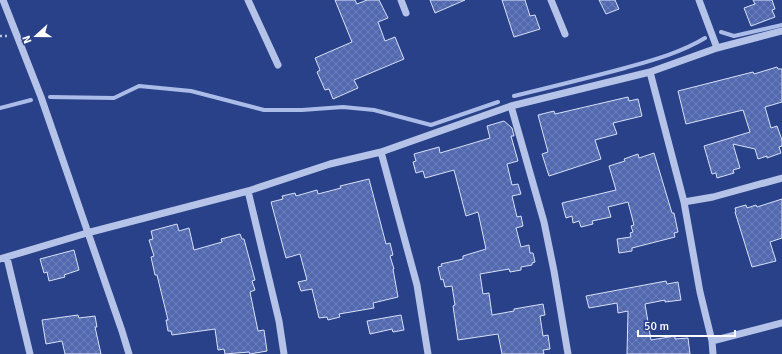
<svg xmlns="http://www.w3.org/2000/svg" width="782" height="354" viewBox="0 0 782 354" font-family="Signika,sans-serif">
<style>
.lines{fill:none;stroke-linecap:round;stroke-linejoin:round}
.stream{stroke:#abbce9;stroke-width:4}
.building{fill:url(#building-cross-hatch);stroke:#d9e1f7}
.path{stroke:#b6c3e8;stroke-width:2.5;stroke-dasharray:2 3;stroke-linecap:butt}
.minor{stroke:#b6c3e8;stroke-width:7}
</style>
<defs>
<pattern id="building-cross-hatch" width="8" height="8" patternUnits="userSpaceOnUse"><rect width="8" height="8" fill="#5269af"/><path d="M0 0l8 8M0 8l8-8" fill="none" stroke="#6c80bb"/></pattern>
</defs>
<rect width="100%" height="100%" fill="#294188"/>
<g class="lines">
<path class="stream" d="M721,32l13,4 48,-11
M514,96c37,-9 74,-18 111,-28 28,-8 55,-15 80,-30
M50,97l64,1 25,-12 52,5 73,19h38l41,-3 31,3 57,15 67,-23
M0,108l31,-8"/>
</g>
<path class="building" d="M335,0h20l2,4 10,-4h12l9,18 -10,4 7,19 10,-4 9,22 -50,21 4,8 -25,11 -4,-10 -4,1 -8,-18 3,-2 -5,-12 37,-16z
M430,0h35l-30,13z
M502,0h23l5,16 5,-1 5,14 -26,8z
M599,0h16l4,9 -13,5z
M753,0h19l3,9 -3,1 3,7 -24,9 -7,-18 11,-4z
M777,67l1,2h4v33l-17,5 6,21 6,-2 5,14v6l-3,1 2,6 -14,5v-2l-9,3 -3,-10 -22,-5 7,24 -7,2 1,3 -17,5 -1,-5 -4,1 -8,-28 46,-14 -7,-22 -57,14 -8,-33 75,-19 1,2z
M628,97l1,4 9,-2 4,17 -29,7 4,11 -22,6 6,19 -52,17 -7,-22 6,-2 -10,-37 16,-4 1,3z
M504,121l8,7 2,8h-3l7,25 -11,3 5,21 6,-1 3,10 -9,2 5,21 4,-1 2,10 -7,2 5,19 8,-2 1,8h3l2,9 -3,1v2l-11,2v3l-11,2 -1,-3 -29,5 3,20 6,-1 3,22 22,-4v-2l29,-5 2,11 -5,1 3,20 5,-1 2,14 -7,1 1,4h-42l-4,-20 -40,6 -5,-34 2,-1 -3,-19 -7,1 -2,-8 -2,1 -3,-13 4,-1 -1,-2 22,-5v-3l23,-7 -8,-37 -12,4 -12,-46 -29,8 -2,-7 -7,2 -3,-11 3,-1 -2,-7 25,-7 1,6 50,-15 -3,-12z
M654,153l18,60h2l4,19 -4,1 1,4 -43,11v3l-13,2 -2,-14 14,-2 -1,-4 3,-1 -2,-6 3,-1 -6,-23 -20,5 3,10 -19,4 1,3 -12,3 -2,-6 -6,2 -1,-7 -6,2 -4,-15 54,-13 -7,-24 16,-5 -1,-2 14,-5 1,4z
M369,179l17,65 4,-1 3,12 -3,1 4,13h-1l5,28 -25,6 1,5 -35,6 1,3 -12,3 -1,-3 -8,1 -7,-29 -11,2 -3,-9 9,-2 -7,-26 -14,4 -15,-56 12,-3 -1,-3 13,-3 1,3 21,-6 1,4 23,-6 -1,-2z
M782,199v39l-12,4 6,19 -24,6 -17,-55h1l-1,-4 11,-3 1,3 9,-3 1,2z
M177,224l2,7 10,-3 5,22 28,-8 -1,-3 19,-5 2,5h2l11,41 -3,1 3,9 -5,2 8,39 6,-1 3,21 -17,3 -1,-2 -24,2 -1,-5 -6,1 -3,-21 -43,6 -1,-4h-3l-2,-11h2l-11,-45h-2l-4,-18 3,-1 -5,-16 4,-1 -2,-8z
M74,250l5,20 -15,5 1,2 -16,4 -2,-9 -3,1 -4,-14z
M666,281l1,3 11,-2 3,18 -16,2v-2l-20,4 6,36 24,-4v3l13,-1 2,16h-63l1,-43 -10,2 -1,-10 -28,5 -3,-12z
M78,315l1,3 16,-2 2,11h-2l6,27h-36l-3,-13 -16,3 -4,-24z
M401,315l3,15 -11,2 -1,-3 -22,5 -3,-13z"/>
<g class="lines">
<path class="path" d="M0,36h8"/>
<path class="minor" d="M3,0l38,97 81,234 7,23
M248,0l30,65
M401,0l5,13
M551,0l14,34
M699,0l18,48
M650,72l34,130 16,90 12,49 1,13
M511,106l33,116 10,49 14,83
M381,152l36,133 11,69
M248,191l31,130 5,33
M684,202l29,-5 69,-19
M7,258l23,96
M0,259l87,-26 161,-42 82,-27 51,-12 130,-46 139,-34 67,-24 65,-17
M712,341l70,-18"/>
</g>
<g transform="translate(36 36) rotate(249)" stroke="#294188" stroke-width="3" paint-order="stroke">
<path d="M0-3L7 15L0 10L-7 15Z" fill="#ffffff"/>
<text y="-6" font-size="11" font-weight="bold" text-anchor="middle" fill="#ffffff">N</text>
</g>
<path d="M638 330v6h97v-6" fill="none" stroke="#ffffff" stroke-width="2"/>
<text x="644" y="330" font-size="12" fill="#ffffff" stroke="#294188" stroke-width="3" paint-order="stroke">50 m</text>
</svg>
